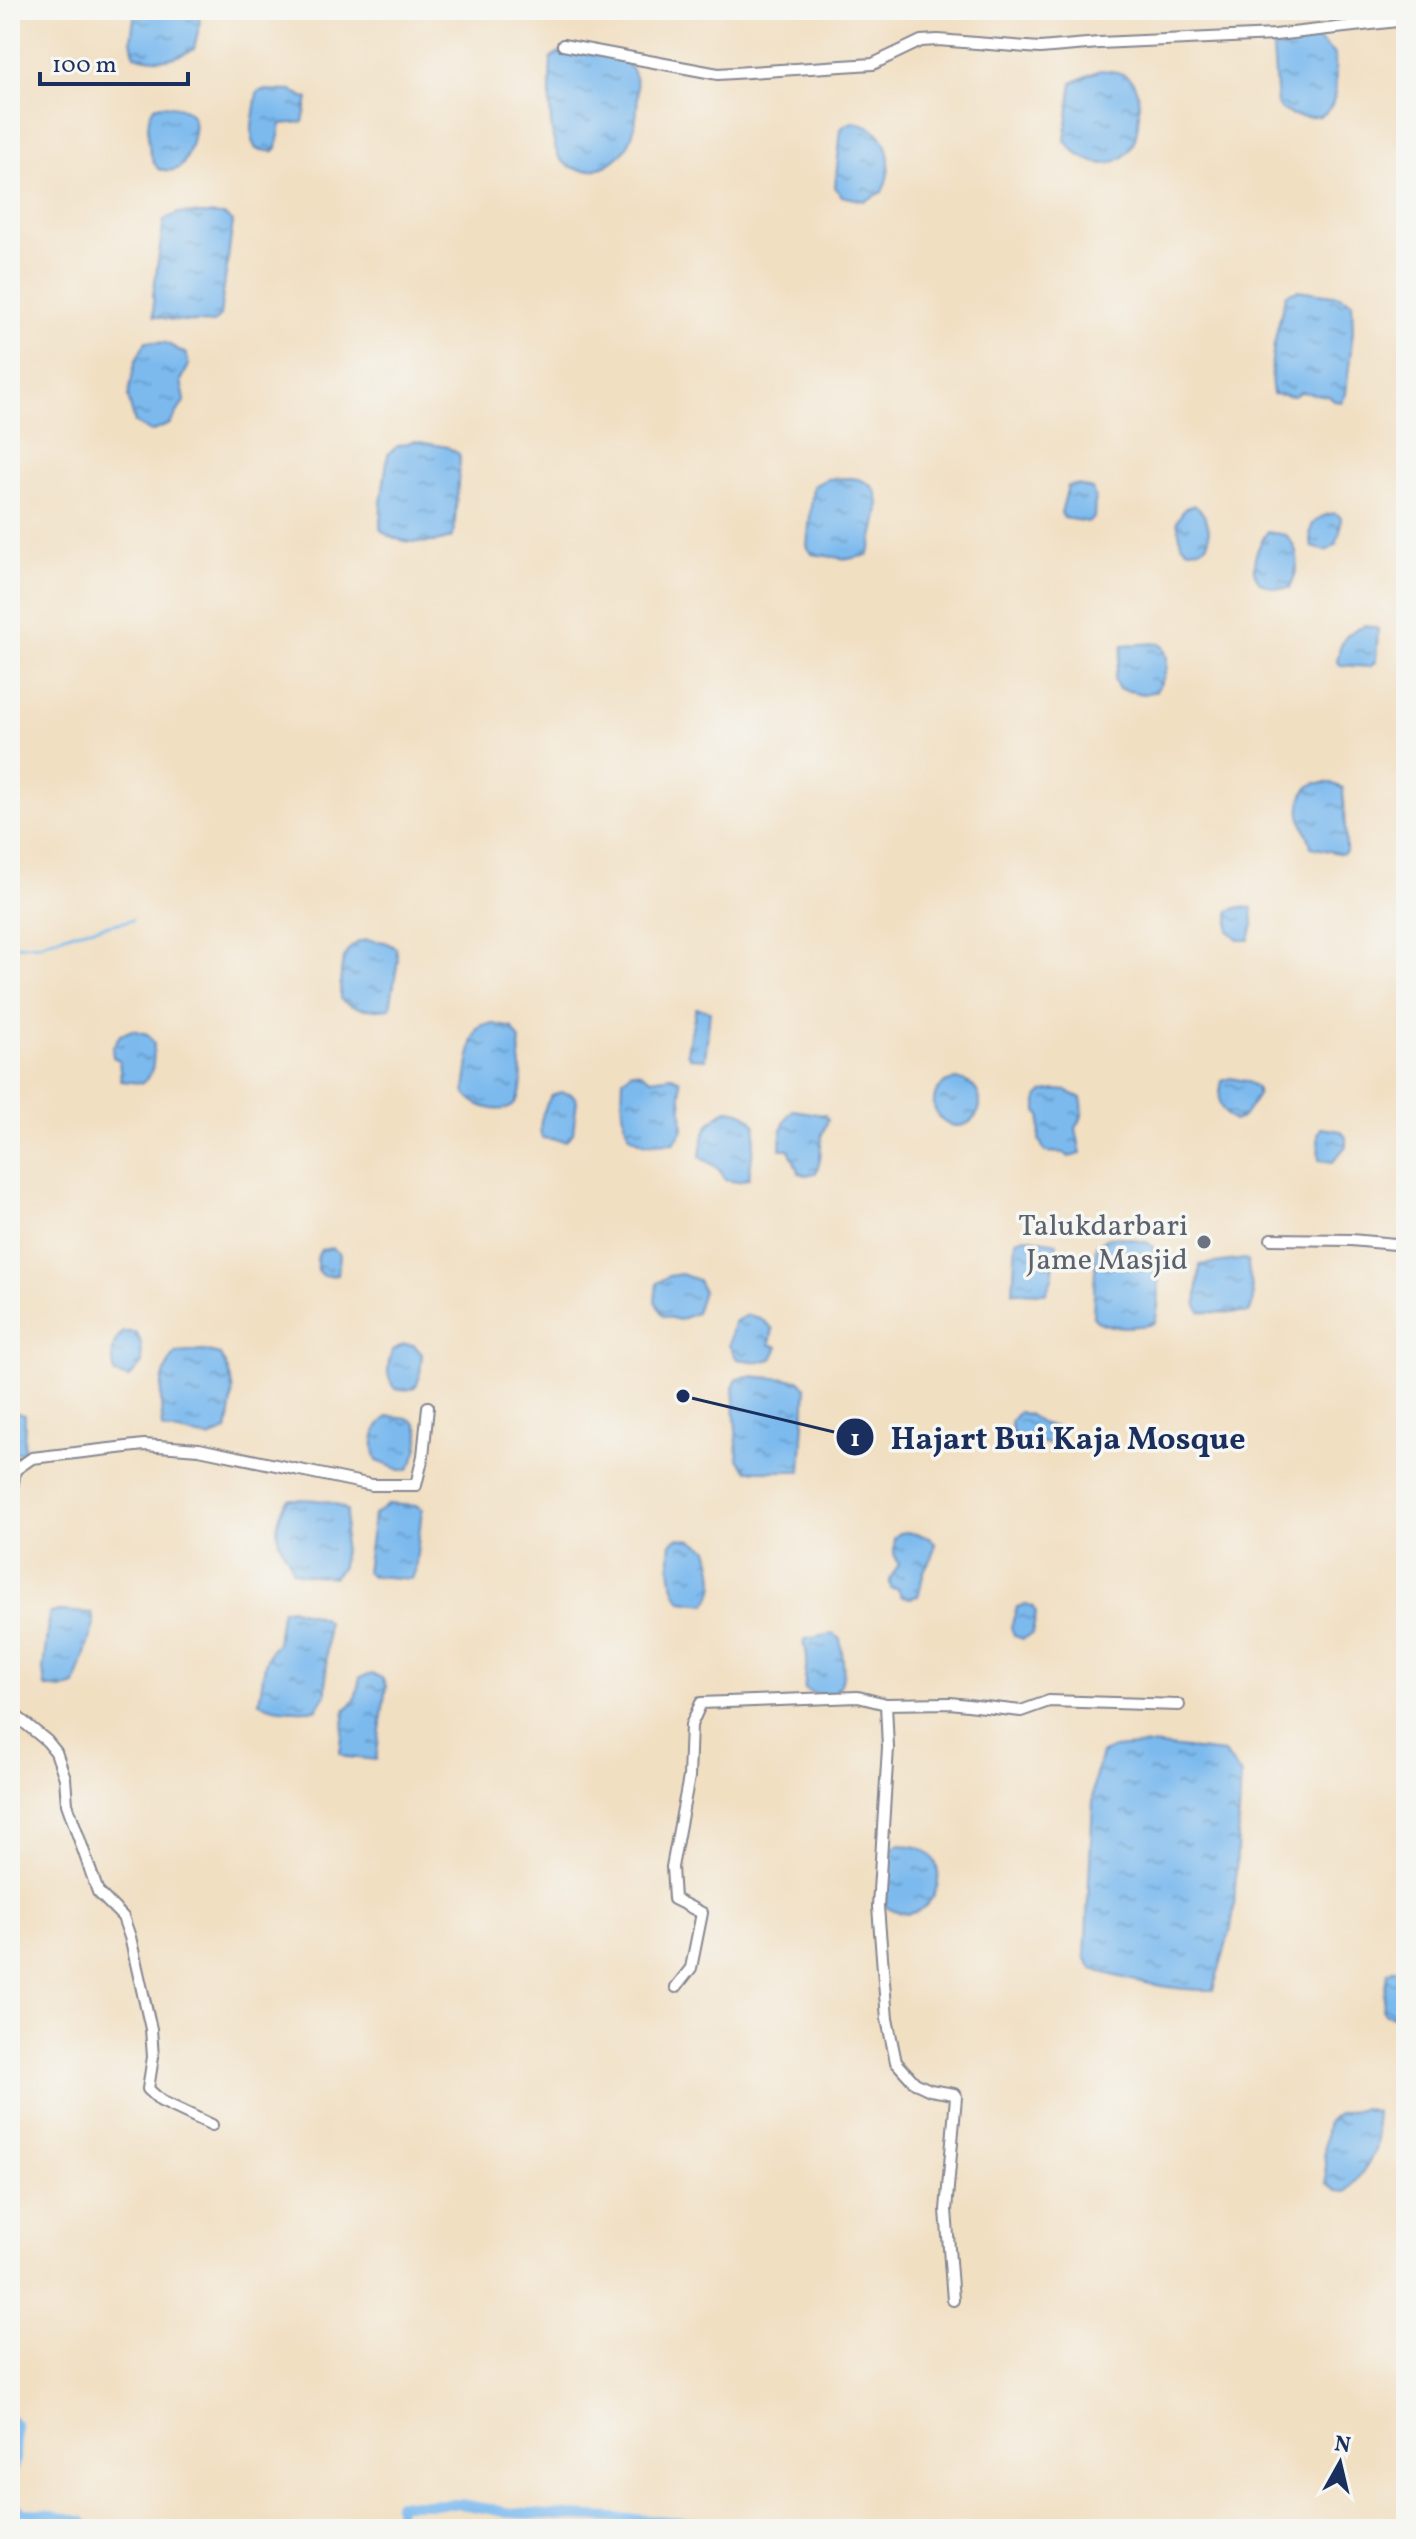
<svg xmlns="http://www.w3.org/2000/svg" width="1416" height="2539" viewBox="0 0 1416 2539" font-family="Vollkorn,serif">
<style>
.water{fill:url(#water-ripples);stroke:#4b74a6;stroke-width:2}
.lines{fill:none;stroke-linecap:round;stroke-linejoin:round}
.stream{stroke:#7bbaee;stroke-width:3}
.canal{stroke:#7bbaee;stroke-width:10}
.minor-casing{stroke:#868790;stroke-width:14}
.minor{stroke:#fff;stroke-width:10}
.worship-dot{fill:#6b7280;stroke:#f6f6f2;stroke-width:3}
.labels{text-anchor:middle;stroke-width:7;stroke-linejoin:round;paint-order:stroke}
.worship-label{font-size:30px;fill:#5b616d;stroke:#f6f6f2;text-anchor:end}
.leader{fill:none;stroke:#1b2f5e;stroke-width:3}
.callout-dot{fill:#1b2f5e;stroke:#f6f6f2;stroke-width:3}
.mark-label{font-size:24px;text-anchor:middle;font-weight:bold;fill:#fff}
.callout-label{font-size:32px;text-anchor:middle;font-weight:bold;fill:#1b2f5e;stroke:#f6f6f2;stroke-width:7;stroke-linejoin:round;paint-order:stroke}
</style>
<defs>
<pattern id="water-ripples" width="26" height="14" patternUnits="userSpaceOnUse" patternTransform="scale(2)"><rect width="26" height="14" fill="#7bbaee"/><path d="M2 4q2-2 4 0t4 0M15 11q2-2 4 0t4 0" fill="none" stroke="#6498c4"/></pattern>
</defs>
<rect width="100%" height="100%" fill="#f6f6f2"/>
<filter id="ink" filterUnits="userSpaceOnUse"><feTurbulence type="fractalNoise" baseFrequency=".0125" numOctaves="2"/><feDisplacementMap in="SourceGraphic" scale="16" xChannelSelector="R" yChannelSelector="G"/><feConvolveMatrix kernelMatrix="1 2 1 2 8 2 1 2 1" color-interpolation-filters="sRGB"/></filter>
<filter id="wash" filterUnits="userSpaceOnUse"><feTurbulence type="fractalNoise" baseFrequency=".006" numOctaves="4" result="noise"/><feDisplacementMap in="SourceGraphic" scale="32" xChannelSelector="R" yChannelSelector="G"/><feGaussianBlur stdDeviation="1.8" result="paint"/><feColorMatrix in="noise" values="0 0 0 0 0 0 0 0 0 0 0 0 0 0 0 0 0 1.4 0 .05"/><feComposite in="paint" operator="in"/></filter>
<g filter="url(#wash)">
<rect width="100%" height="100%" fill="#f1dfc2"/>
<path class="water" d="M135,10h63l2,13 -6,26c-24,12 -34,13 -60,6l-3,-15z
M1290,39l29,1 16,15c0,27 8,66 -30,62 -11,-1 -21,-3 -28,-12l-4,-56 4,-7z
M573,50c15,4 41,4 53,13 18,14 12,64 2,82 -10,17 -31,29 -51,24 -8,-2 -16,-6 -19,-14 -11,-26 -8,-69 -7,-97l11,-7z
M1100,70c10,1 22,1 30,9 14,13 10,58 -1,72 -19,24 -49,10 -64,-10l7,-58z
M262,90l30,1 16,8 -5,23 -22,2 -4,24 -4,4 -17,-3 -4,-8v-16l5,-32z
M162,105c10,1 24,2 30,11 7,10 -4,48 -15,53 -6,3 -13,1 -19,0 -11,-14 -14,-48 -4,-62z
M853,122c37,5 43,40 29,70l-18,9 -22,-5 -7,-9 6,-58 4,-4z
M178,213l46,2 9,7 -13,94 -7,7 -41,-3 -18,-4 -1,-21 11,-75z
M1298,290l42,6 12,6 1,29 -7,63 -4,8 -8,-1 -5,-5 -28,-4 -7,4 -21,-2c-6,-32 5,-69 13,-100z
M146,341l20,2 20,11 3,11 -8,16 4,19 -15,24 -19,8 -16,-9 -7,-26 7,-35z
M414,441l33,6 12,7 1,5 -6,73 -3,6c-20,7 -56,7 -71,-9l1,-26 7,-49 10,-8z
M852,478c41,6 24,40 19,70l-3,7 -20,4 -36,-5 -5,-8 6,-60 14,-7z
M1078,485l14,4 3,9 -1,20 -6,4 -24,-4 -3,-5 7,-27z
M1194,505c13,9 17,23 14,39l-8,5 -12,1 -7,-7 -4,-22 8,-13z
M1335,513l6,4 -1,16 -4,12 -10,6 -14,-4c-5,-22 1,-30 23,-34z
M1267,532l19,3c16,17 13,33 4,53 -45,3 -42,-26 -23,-56z
M1366,625l12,4 -2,32 -6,6 -29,-2 -4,-3c3,-21 8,-30 29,-37z
M1160,643c13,16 6,33 -4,48l-12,3 -25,-5 -5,-9 9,-35z
M1316,783h15l12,5 3,57v7l-4,2 -31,-7c-1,-10 -6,-16 -9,-25 -6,-15 0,-34 14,-39z
M1239,907l13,1 1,17 -4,15h-10l-10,-9v-20z
M365,940l20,2 11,6 2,12 -8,48c-18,2 -37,3 -50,-9 1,-24 -3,-52 25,-59z
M696,1008l14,3 -5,48 -15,-1 -3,-6z
M494,1024l18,4 8,12c-4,21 9,39 -4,62 -8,16 -49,4 -51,-12l7,-50 5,-11 5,-4z
M132,1030l15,4 7,9c-1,15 2,31 -12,40l-21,-2 -2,-21 -6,-3 -1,-9 8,-13z
M632,1071l9,1 10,7 21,-3 8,4 3,50 -9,13 -29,1 -15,-8c-9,-16 -8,-39 -7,-57z
M1230,1078l16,3 10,6 2,8 -15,22 -9,4c-17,-12 -16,-21 -12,-40z
M934 1103a23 23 0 1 1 46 0a23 23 0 1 1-46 0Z
M1056,1090l11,1 14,7c3,12 2,20 -5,30l5,26 -12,3 -5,-4 -19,-1 -6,-13 2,-23 -4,-4v-14l7,-6z
M561,1092l11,2 5,6 -4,33 -7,8 -24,-3c-5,-14 2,-30 9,-42z
M727,1110c14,1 21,4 29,16l-7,52 -11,4 -13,-2c-4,-12 -15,-17 -25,-23 2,-22 7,-37 27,-47z
M793,1110l32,5 3,5 -6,14 -2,26 -4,13 -10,2 -7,-2 -10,-24h-9c0,-14 3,-30 13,-39z
M1321,1128l20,3 5,6v9l-13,16 -14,-2 -1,-26z
M1025,1237l32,6 -5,35 -6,15 -33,-1 3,-52z
M1122,1237l26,6 5,4c6,22 8,53 2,75l-6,3c-16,2 -45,5 -56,-8l3,-72 11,-7z
M332,1248l8,6 -2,21 -15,1c-8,-6 -8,-18 -2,-26z
M1245,1259l3,2c-1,17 11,34 1,52l-48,-1 -5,-7 4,-40z
M681,1274l17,6 5,11 -7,22 -17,7 -16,-4 -8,-15 2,-18 12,-7z
M747,1315l13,3 13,11 -3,15 8,3 -6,12 -12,3 -23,-3 -8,-14 5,-23z
M124,1332h12l5,11 1,20 -13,15 -14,-4c-3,-17 -6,-30 9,-42z
M404,1344l10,1 8,9c-3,22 2,40 -27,35 -10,-12 -8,-25 -2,-39z
M203,1351l17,4c18,30 13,42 7,76l-18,7 -46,-9c-3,-28 -6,-54 13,-76z
M748,1376l51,4 7,8 -5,83h-53l-10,-12 -5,-72 4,-8z
M10,1411l15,4 -1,35 -5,3 -9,-2z
M1019,1412l11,3 10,8 19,5 -2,16h-10l-35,-10 -1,-13z
M389,1416c8,1 20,0 26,7 10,11 0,37 -7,47h-8l-23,-9c-6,-18 -5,-34 12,-45z
M289,1499c17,0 46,0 58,12l-5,56 -9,10 -32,-3 -9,-4c-1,-12 -9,-17 -13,-29 -5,-14 1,-31 10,-42z
M389,1504l28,2 5,3 -7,62 -3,8 -40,-3 -6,-4 8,-57z
M907,1532l22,5 6,6c-1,12 -5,16 -10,26 -3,7 -4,19 -7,27l-7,2 -10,-2 -3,-7 -7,-1c-4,-11 4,-15 8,-24l-5,-10v-16l6,-5z
M677,1538l15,2 16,9c5,17 11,41 -2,55l-24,-3c-13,-13 -13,-40 -11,-58z
M1026,1604l8,3 2,7 -4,20 -9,5 -9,-3 -3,-9 6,-20z
M290,1608l32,10 5,4 -1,72 -10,16c-19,0 -40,2 -57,-8l6,-38 6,-15 6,-6 4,-30 1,-3z
M58,1611l34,2 2,12 -19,60 -12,4 -18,-2 -2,-17 6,-56z
M833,1634l7,4c2,19 9,40 -5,55l-18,2 -12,-5c-2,-15 6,-32 -1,-46l1,-5z
M373,1674l9,4 4,8 -10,74 -30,-3 -6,-4 5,-43 10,-10 5,-23z
M1150,1745l74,8 17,22 -7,134 -3,19 -18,62c-40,1 -83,-9 -121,-21l-7,-12 9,-176 8,-28 12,-5z
M899,1845c9,1 18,0 25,5 33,19 4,86 -39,56l4,-56z
M1395,1969l11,4v46l-20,-5 -4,-4 5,-37z
M1363,2108l13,4c-2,12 2,24 0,34 -2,12 -22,38 -30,46l-9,-1 -10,-7c-3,-22 -4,-41 1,-63l10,-7z"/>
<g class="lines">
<path class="stream" d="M10,946l29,-2 32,-11 61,-13"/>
<path class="canal" d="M10,2419l6,6 -1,34 -5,27
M10,2502l13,11 29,1 32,8 4,7
M399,2529l-1,-25h62l52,9 236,12 30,4"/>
</g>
</g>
<g filter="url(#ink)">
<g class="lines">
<defs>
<path id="minor" d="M563,45l155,29 155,-10 48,-23 17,-1 102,8 59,-5 176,-8 131,-15
M1271,1239l80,1 55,5
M10,1502l5,-32 17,-12 112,-13 55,4 173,36h44l7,-29 5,-49
M886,1704l2,44 -10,159 9,112 9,43 19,21 15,7 24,4 2,3 -10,113 7,90
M10,1711l37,30 9,11 9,26 2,26 31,88 25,25 7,20 21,92 2,28 -5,32 13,12 51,24
M676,1987l15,-19 11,-55 -28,-14 -2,-32 17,-90 2,-52 10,-22 157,-6 28,7 64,-1 71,8 28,-10 130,4"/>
</defs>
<use href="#minor" class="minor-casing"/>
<use href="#minor" class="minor"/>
</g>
</g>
<circle class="worship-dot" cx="1204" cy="1242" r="8"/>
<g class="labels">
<g class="worship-label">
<text x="1188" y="1235">Talukdarbari<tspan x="1188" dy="34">Jame Masjid</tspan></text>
</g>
</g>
<path class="leader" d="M683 1396L855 1437"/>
<g class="callout-dot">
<circle cx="683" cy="1396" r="8"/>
<circle cx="855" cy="1437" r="20"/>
</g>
<g class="mark-label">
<text x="855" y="1446">1</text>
</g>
<g class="callout-label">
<text x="1068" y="1449">Hajart Bui Kaja Mosque</text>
</g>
<rect width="1416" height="2539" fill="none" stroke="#f6f6f2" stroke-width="40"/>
<g transform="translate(1340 2463) rotate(8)" stroke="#f6f6f2" stroke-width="6" paint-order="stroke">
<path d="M0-6L14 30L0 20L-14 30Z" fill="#1b2f5e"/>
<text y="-12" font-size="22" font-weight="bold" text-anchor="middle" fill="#1b2f5e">N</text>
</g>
<path d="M40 72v12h148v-12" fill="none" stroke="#1b2f5e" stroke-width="4"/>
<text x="52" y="72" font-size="24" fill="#1b2f5e" stroke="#f6f6f2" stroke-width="6" paint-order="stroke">100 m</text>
</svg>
